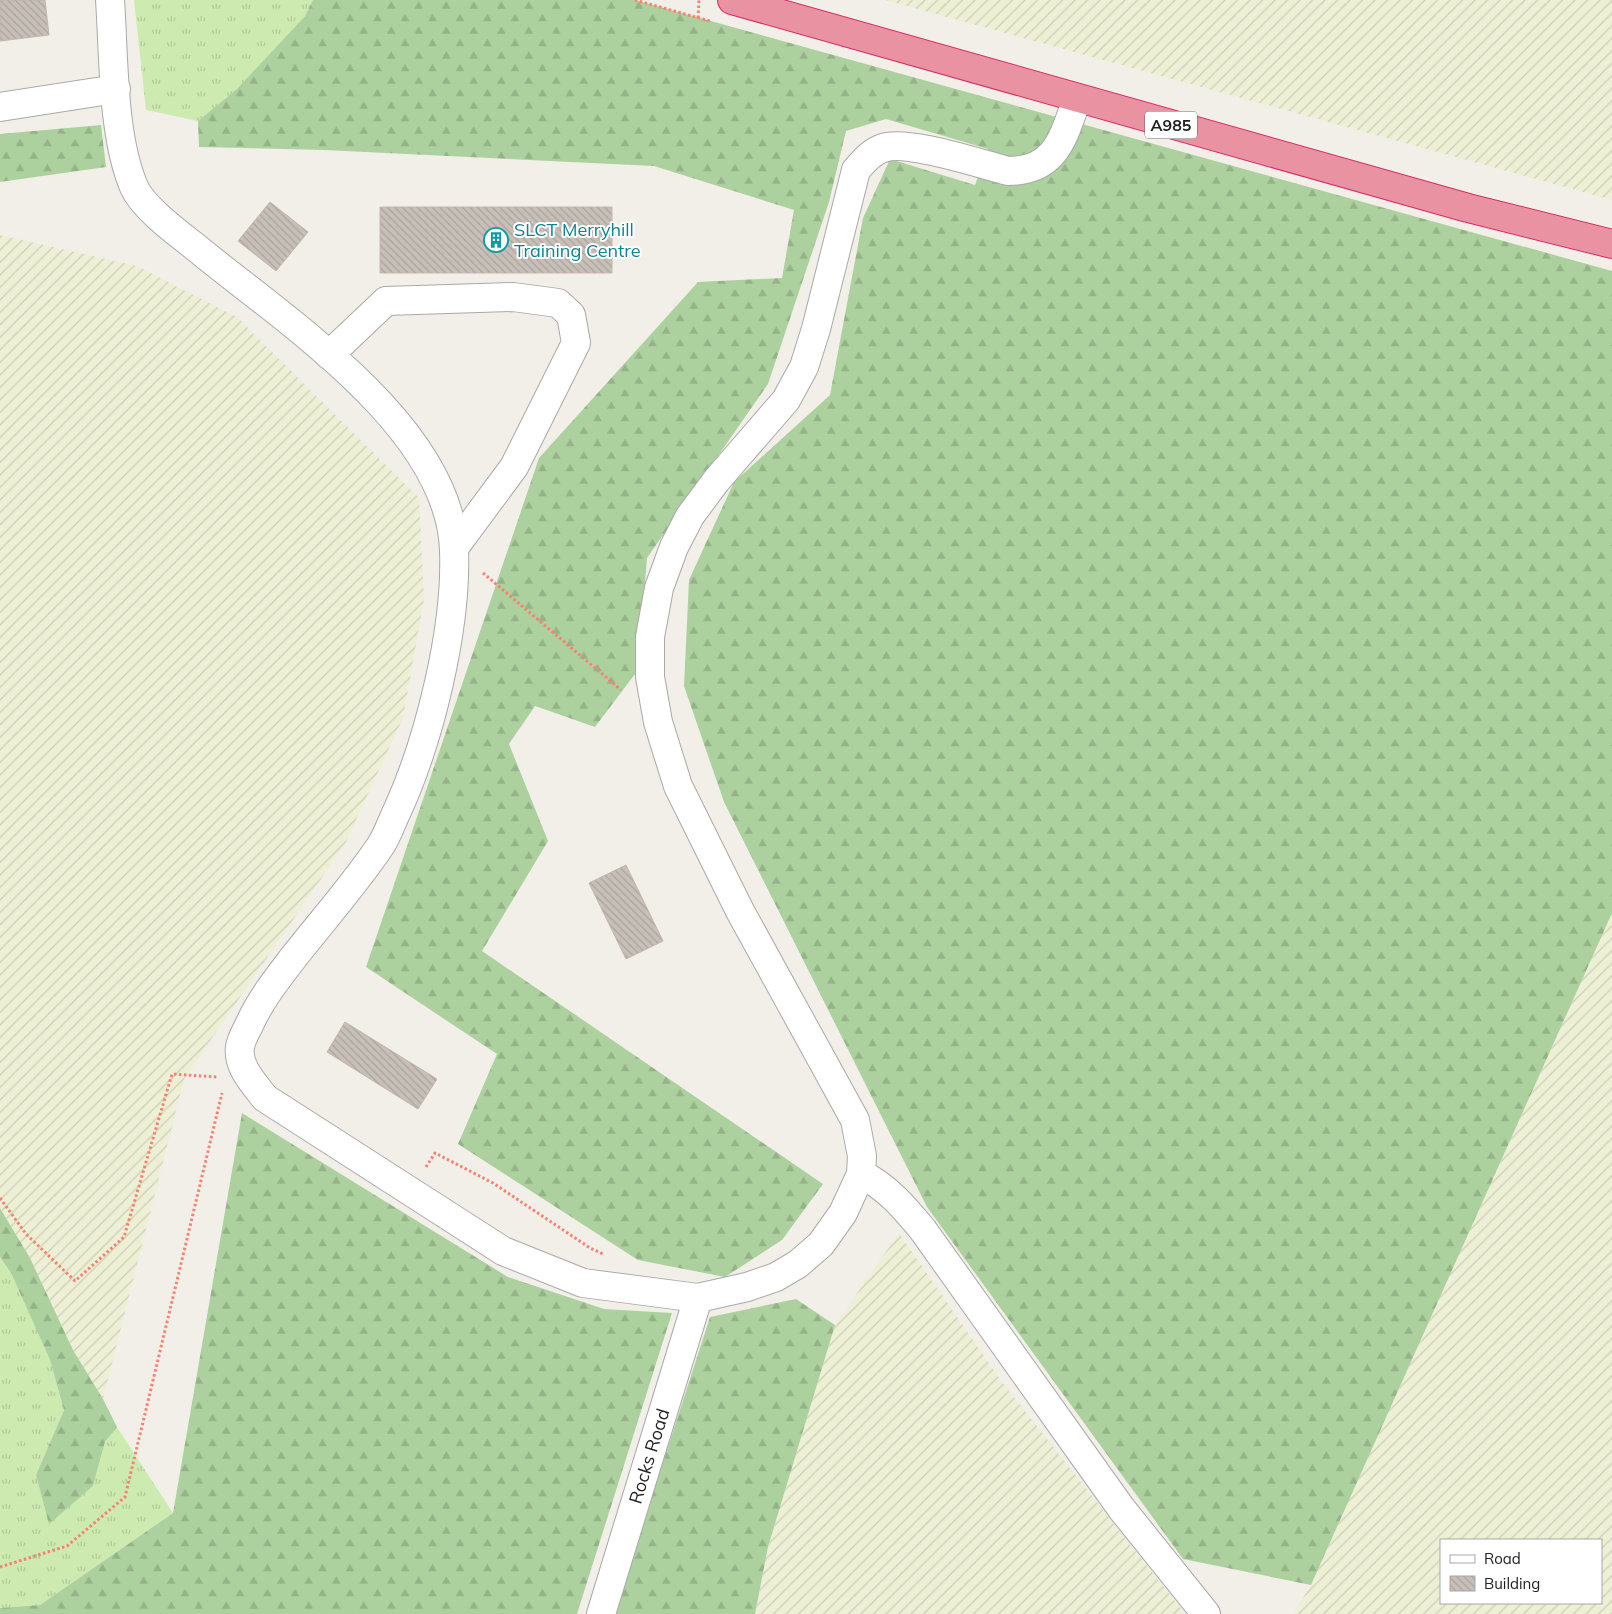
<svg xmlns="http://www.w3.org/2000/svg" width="1612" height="1614" viewBox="0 0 1612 1614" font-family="Mulish,sans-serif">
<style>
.farmland{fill:url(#farmland-furrows);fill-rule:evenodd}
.grass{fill:url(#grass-tufts)}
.forest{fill:url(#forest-firs)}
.building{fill:url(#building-back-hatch);stroke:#c4b6ab}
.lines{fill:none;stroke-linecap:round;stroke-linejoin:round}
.minor-casing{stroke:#a9a9a9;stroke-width:30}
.highway-casing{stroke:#dc2a67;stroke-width:30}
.path{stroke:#fa8072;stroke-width:3;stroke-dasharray:2.5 2.5;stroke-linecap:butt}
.minor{stroke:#fff;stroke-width:28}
.highway{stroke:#e892a2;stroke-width:28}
.labels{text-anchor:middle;stroke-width:4;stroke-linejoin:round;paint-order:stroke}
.shield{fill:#fff;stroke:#646464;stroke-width:1}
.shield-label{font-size:16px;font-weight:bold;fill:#222}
.culture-label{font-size:18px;fill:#0d838f;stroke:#fff;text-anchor:start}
.street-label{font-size:18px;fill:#222;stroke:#fff}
</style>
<defs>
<pattern id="farmland-furrows" width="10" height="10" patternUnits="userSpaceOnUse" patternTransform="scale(1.25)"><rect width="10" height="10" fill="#eef0d5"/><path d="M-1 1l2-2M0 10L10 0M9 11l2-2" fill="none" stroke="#ccceb7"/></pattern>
<pattern id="grass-tufts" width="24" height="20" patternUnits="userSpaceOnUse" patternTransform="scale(1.25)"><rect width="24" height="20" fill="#cdebb0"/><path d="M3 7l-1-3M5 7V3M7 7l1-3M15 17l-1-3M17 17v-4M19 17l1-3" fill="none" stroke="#b0c997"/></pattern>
<pattern id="forest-firs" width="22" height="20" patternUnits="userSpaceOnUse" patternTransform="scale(1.25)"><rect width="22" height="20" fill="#add19e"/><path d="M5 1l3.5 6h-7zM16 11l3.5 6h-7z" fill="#95b388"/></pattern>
<pattern id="building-back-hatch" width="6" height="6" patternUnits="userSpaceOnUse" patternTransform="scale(1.25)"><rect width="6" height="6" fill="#c7bfb8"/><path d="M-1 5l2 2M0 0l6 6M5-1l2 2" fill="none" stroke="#aba49e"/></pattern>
</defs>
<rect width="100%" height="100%" fill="#f2efe9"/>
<path class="farmland" d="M885,0h727v200z
M0,235l137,31 100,51 182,181 5,101 -21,119 -58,126 -161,235 -81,320 -30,-49 -43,-92 -30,-51z
M1612,913v701h-319l18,-29zM1441,1540h160v63h-160z
M899,1233l103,149 183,232h-430l13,-67 67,-222z"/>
<path class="grass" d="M134,0h179l-8,16 -68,74 -39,31 -52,-11z
M0,1257l11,16 39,87 14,50 -28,65 13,48 44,-37 12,-44 12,-15 56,86 -133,92 -40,3z"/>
<path class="forest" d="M313,0h322l977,271v642l-301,672 -128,-26 -256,-352 -203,-405 -40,-116 5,-106 45,-98 96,-87 33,-177 27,-59 85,26 13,-36 -102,-30 -40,12 -17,71 -61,182 -121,174 -9,112 -43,57 -60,-21 -26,38 39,97 -66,110 341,233 -41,56 -57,37 -87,-17 -180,-116 39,-90 -131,-87 173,-509 159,-176 84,-4 12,-68 -140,-44 -330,-16 -125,-3 -1,-26 39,-32 68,-73z
M101,125l5,42 -106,15v-48z
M242,1113l266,164 96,32 68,4 -95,301h-577v-6l40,-3 133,-92z
M0,1208l30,50 43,92 30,49 14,28 -12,15 -12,44 -44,38 -13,-49 28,-65 -14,-50 -39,-87 -11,-16z
M796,1299l39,26 -67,222 -13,67h-141l96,-297z"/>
<path class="building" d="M0,0h45l4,35 -49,6z
M270,202l38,30 -32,39 -38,-30z
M380,207h232v66h-232z
M626,865l37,76 -37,18 -37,-76z
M345,1022l92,57 -19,30 -91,-57z"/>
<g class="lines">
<defs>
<g id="minor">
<path d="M110,0c4,57 2,135 24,187 10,23 51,51 70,67 86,70 246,175 250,296 3,78 -24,188 -56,259 -6,12 -10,25 -17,36 -26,39 -59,76 -88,113 -16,21 -32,41 -43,65 -3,7 -9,16 -10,24 -3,19 14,37 25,51l238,153 80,32 115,15 49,-11 29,-10 22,-13 23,-20 22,-31 18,-39 1,-18 -7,-36 -115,-209 -62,-125 -20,-64 -8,-45v-40l9,-49 15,-41 16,-31 26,-35 70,-81 18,-33 12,-38 40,-159c8,-9 15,-18 27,-22 23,-9 98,16 125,23 48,0 55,-33 69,-72"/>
<path d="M0,107l116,-18"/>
<path d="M329,355l57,-54 127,-4 45,6 13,12 5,28 -62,124 -60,81"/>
<path d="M861,1174c26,13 43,33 62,56l198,278 85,106"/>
<path id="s1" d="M601,1614l97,-316"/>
</g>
<path id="highway" d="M732,0l736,208 144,36"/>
</defs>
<use href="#minor" class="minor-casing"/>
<use href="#highway" class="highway-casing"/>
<path class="path" d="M635,0l75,21
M698,18l1,-18
M483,573l138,117
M426,1167l9,-14 58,30 97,65 13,6
M0,1198l26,36 49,47 49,-44 48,-163 45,3
M0,1567l67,-21 58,-49 97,-404"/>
<use href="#minor" class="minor"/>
<use href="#highway" class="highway"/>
</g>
<defs>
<symbol id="building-ring" viewBox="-11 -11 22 22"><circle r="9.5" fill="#fff" stroke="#0f9aa8" stroke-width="1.5"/><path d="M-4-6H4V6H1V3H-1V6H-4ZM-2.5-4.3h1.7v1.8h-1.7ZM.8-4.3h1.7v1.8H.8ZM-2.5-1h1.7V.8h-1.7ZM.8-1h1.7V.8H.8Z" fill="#0f9aa8"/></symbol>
</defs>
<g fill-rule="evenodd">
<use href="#building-ring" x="482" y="226" width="28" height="28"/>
</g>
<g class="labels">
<rect class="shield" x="1145" y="111.5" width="52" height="27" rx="4"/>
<g class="shield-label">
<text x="1171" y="131">A985</text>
</g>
<g class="culture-label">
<text x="514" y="236">SLCT Merryhill<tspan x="514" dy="21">Training Centre</tspan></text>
</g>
<g class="street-label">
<text dy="6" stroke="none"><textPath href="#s1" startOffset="165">Rocks Road</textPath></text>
</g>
</g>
<rect x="1440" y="1539" width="162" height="65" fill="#ffffff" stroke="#a7a7a7"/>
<rect x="1450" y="1555" width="25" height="8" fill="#ffffff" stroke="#a7a7a7"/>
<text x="1484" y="1564" font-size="15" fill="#222222">Road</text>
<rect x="1450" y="1576" width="25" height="15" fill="url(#building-back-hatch)" stroke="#a7a7a7"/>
<text x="1484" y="1589" font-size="15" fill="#222222">Building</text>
</svg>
